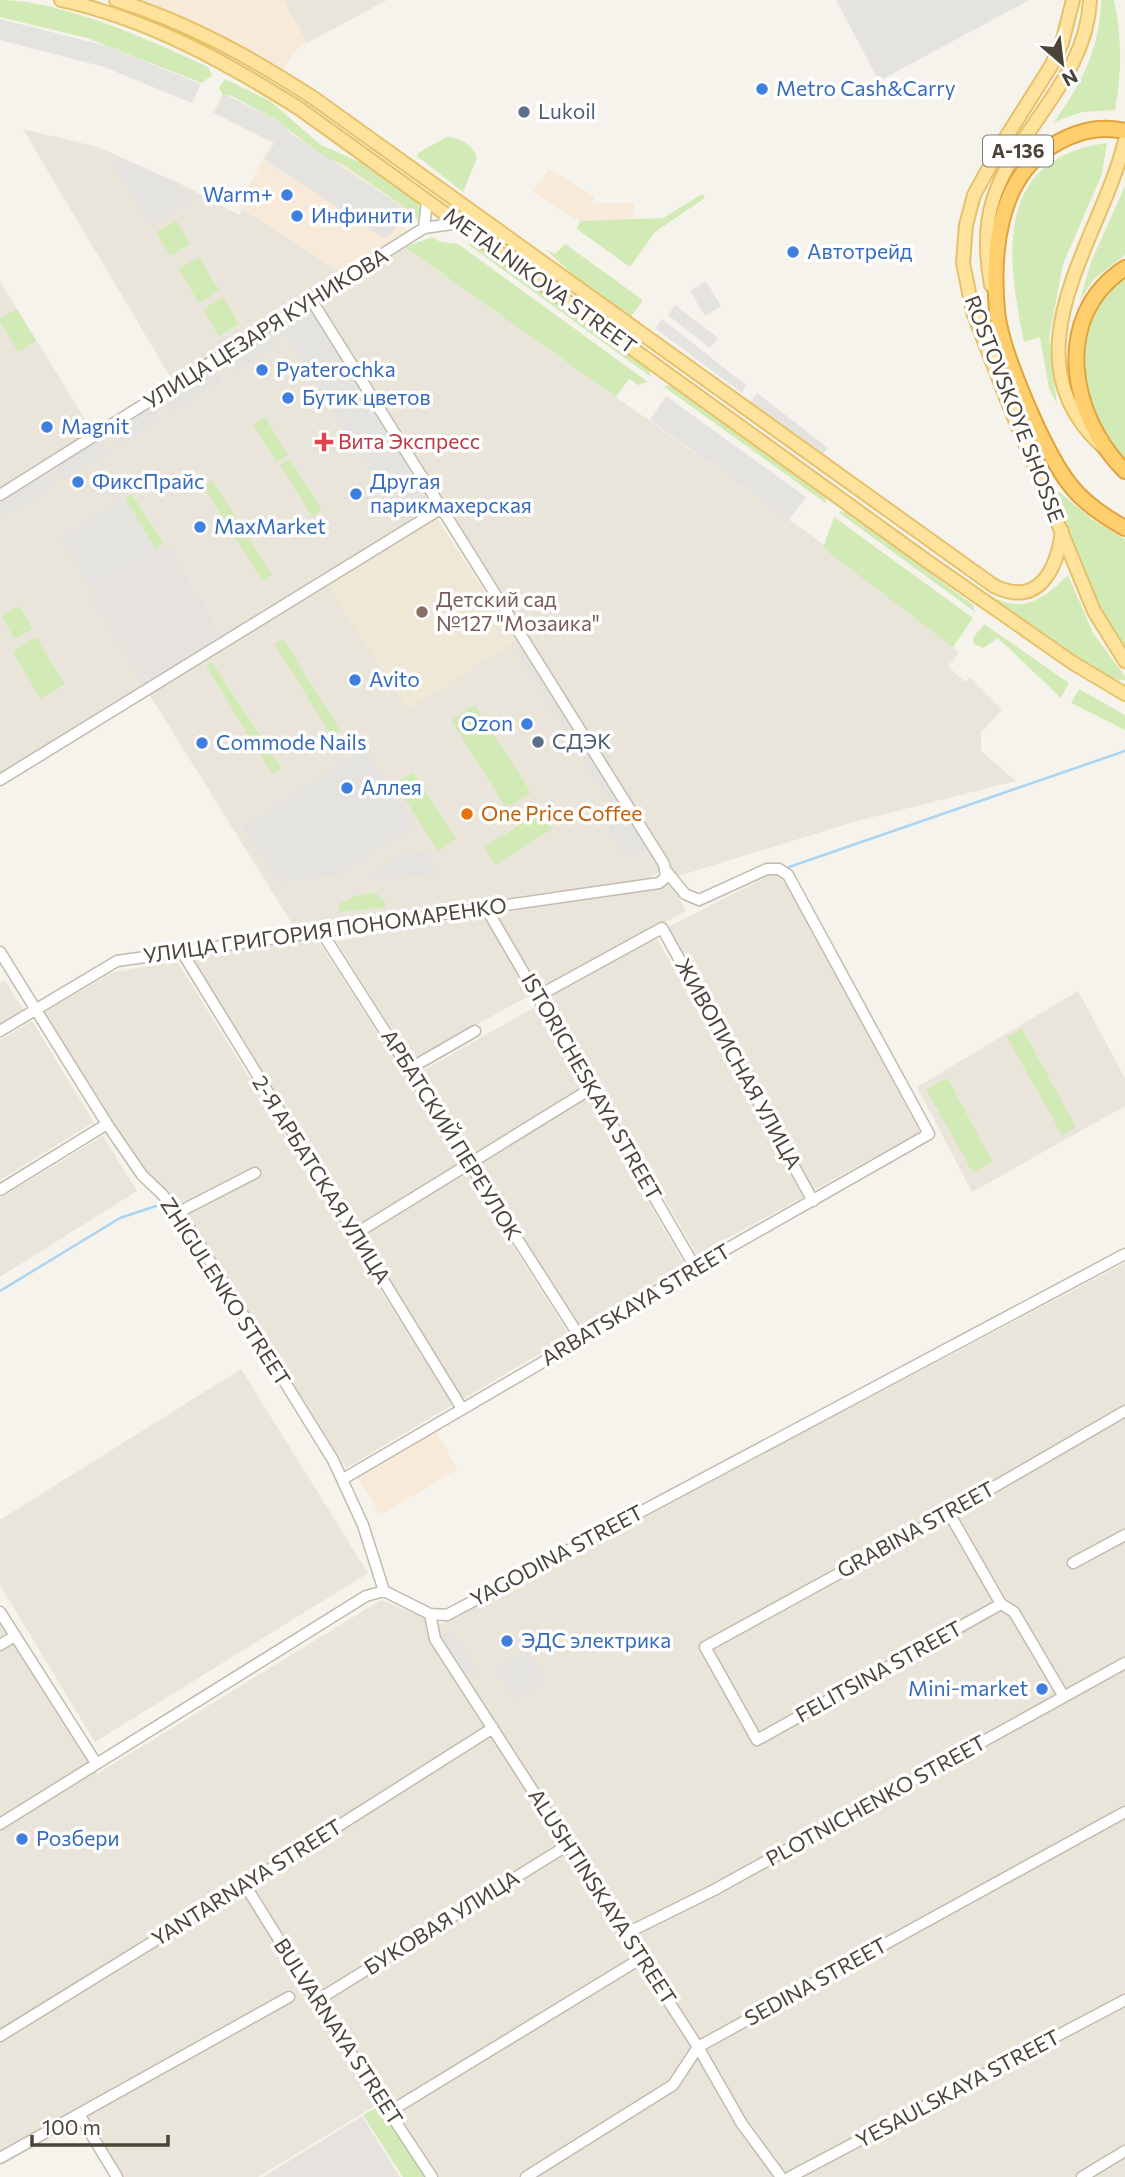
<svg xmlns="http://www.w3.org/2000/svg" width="1125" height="2177" viewBox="0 0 1125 2177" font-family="Commissioner,sans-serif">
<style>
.residential{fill:#eae5da}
.commercial{fill:#f7ead8}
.industrial{fill:#e6e2dd}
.education{fill:#efe8d6}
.green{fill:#d2eab5}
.parking{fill:#e5e3e0}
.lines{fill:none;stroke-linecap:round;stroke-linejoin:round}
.stream{stroke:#a9d4f2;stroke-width:2.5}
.minor-casing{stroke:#c2bbae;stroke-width:13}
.major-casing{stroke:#e6c16a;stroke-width:16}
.highway-casing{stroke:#e0a43c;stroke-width:18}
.minor{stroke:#fff;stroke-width:10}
.major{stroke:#ffe39c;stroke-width:12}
.highway{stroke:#ffcf6e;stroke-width:14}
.shop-dot{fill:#3f7fe0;stroke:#fff;stroke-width:2.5}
.service-dot{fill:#5c6f8a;stroke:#fff;stroke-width:2.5}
.health-dot{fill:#e0444e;stroke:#fff;stroke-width:2.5}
.education-dot{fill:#8d6e63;stroke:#fff;stroke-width:2.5}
.food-dot{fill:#e8710a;stroke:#fff;stroke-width:2.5}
.labels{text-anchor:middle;stroke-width:7;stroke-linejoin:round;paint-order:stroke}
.shield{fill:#fff;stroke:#817c74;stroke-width:2}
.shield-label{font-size:19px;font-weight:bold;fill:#4b4439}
.shop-label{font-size:21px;fill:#366cbe;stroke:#fff;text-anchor:start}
.service-label{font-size:21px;fill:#4e5e75;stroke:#fff;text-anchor:start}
.street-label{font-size:21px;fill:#4b4439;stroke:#fff}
.health-label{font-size:21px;fill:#be3a42;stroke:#fff;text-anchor:start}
.education-label{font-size:21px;fill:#785e54;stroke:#fff;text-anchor:start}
.food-label{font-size:21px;fill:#c56008;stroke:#fff;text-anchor:start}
</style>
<rect width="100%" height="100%" fill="#f6f3ec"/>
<path class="residential" d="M283,0h104l-80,43z
M23,129l75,18 83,37 58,31 3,-6 102,65 -172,106z
M405,247l407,289 141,111 6,6 -11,13 17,16 5,-4 32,32 -21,22v19l35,30 -159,40 -182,56 -353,-564 -1,-8z
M0,281l94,153 -94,58z
M311,306l127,201 -213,129 -58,-93 -75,47 58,93 -150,92v-275z
M327,584l81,124 108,-68 142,219 3,11 -14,10 -354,45 -144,-231z
M780,870l140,262 -106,58 -146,-263z
M671,883l15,28 -275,149 -75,-119z
M316,937l254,399 -107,63 -143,-227 -129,-215z
M656,937l147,260 -106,58 -149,-258z
M177,961l275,444 -106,63 -151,-238 -23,-31 -27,-26 -101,-161 70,-40z
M5,980l19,31 -24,14v-42z
M1078,991l47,87v28l-153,86 -55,-105z
M536,1006l148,258 -102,65 -163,-256z
M32,1021l62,101 -94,58v-140z
M103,1136l34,55 -137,86v-79z
M1125,1263v914h-687l-52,-78 -128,78h-135l-37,-63 -86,48v-542l97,154 284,-174 61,24z
M241,1369l127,204 -273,169 -95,-157v-65z"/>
<path class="commercial" d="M140,0h143l24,43 -12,7 -13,22 -73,-44z
M223,93l57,29 46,36 18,7 66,46 -9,14 7,6 -64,43 -106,-68 34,-63 -60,-31z
M549,169l46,28 -3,6h42v17l-55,1 -46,-29z
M434,1429l24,40 -78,46 -24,-40z"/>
<path class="industrial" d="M167,543l57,92 -75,46 -57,-91z
M362,2116l38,61h-137z"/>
<path class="education" d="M436,517l80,123 -108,69 -81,-125z"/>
<path class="green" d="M0,0c61,0 153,41 208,67l4,8 -10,8 -115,-45 -87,-21z
M1101,0h13c8,37 8,73 1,110l-33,2 -28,10c28,-39 46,-74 47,-122z
M225,79l45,22 51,44 45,20 49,35 5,8 -2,12 -10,-6 2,-3 -66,-46 -18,-7 -51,-39 -45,-24 -6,2 -5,-9z
M447,137c14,1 25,7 30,21l-14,34 -46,-36 1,-3z
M1107,143l-5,31 -39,90 -14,74 8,66 -8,-15 -9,-52 -16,5c-18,-87 -30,-184 83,-199z
M1125,186v69l-31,24 -14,21 11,-38z
M702,194l3,4 -50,34 -25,35 -53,-38 3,-8 83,-3z
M176,220l15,24 -21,12 -14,-24z
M432,237l9,5 17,2 190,138 -10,3 -9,-6 -13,18 -211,-150z
M472,241l177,129 2,7 -182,-132z
M565,244l78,56 -13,18 -45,-32 -40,-37 10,5z
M199,257l20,33 -20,13 -21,-34z
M1125,272v193l-42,-61 -3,-71 23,-42z
M223,297l16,27 -20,12 -16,-27z
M17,309l19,32 -18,11 -18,-30v-3z
M663,386h8l153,110 3,8z
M265,417l23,38 -11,7 -24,-37z
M290,459l32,51 -10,7 -32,-52z
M212,480l60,95 -10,6 -59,-95z
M1052,486l41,34 32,19v112l-27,-43z
M132,494l32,50 -8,5 -31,-50z
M842,511l7,2 124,92 2,7 -137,-100z
M834,517l139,101 -20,29 -130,-99z
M1068,575l25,58 32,43v4c-23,4 -125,-74 -149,-91l1,-2c38,28 59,20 91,-12z
M19,606l14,23 -18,10 -14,-23z
M984,624l85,59 -8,15 -63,-60 -15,10 -9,-4 -1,-6z
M36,637l29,47 -24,15 -29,-47z
M283,639l57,91 -8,6 -58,-92z
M212,662l69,106 -9,6 -66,-108z
M1079,689l46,26v15l-54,-27z
M475,705l56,88 -25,15 -55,-88z
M413,772l43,67 -18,12 -43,-68z
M531,811l7,10 6,-5 8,13 -57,36 -11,-18 34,-21 -3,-5z
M376,893l9,8 1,6 -46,5 -1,-8 19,-9z
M1022,1029l54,98 -14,8 -55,-98z
M947,1078l46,84 -20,11 -47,-84z
M381,2105l46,72h-24l-40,-62z"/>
<path class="parking" d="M836,0h193l-150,81z
M0,19l110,28 91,37 -9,19 -88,-36 -104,-27z
M224,94l55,27 12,13 118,77 -10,15 -14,13 -121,-80 11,-16 -61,-30z
M119,157l62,28 10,16 -40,24 -39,-64z
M706,281l15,25 -16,10 -15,-25z
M675,305l43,33 -8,10 -42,-33z
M312,312l122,193 -30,19 -122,-193z
M662,319l84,66 -4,8 -87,-65z
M272,332l8,13 -43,27 -8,-13z
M214,368l8,13 -50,32 -8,-13z
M757,393l71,55 -8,8 -70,-53z
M666,396l140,101 -17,23 -139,-100z
M153,407l8,12 -42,27 -8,-13z
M101,439l9,13 -46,29 -9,-13z
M47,474l8,13 -55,33v-17z
M123,498l33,51 -64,40 -32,-51z
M91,591l56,90 -4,3 -56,-91z
M520,648l95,152 -5,3 -95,-152z
M365,749l49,78 -76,48 -60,7 -36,-55z
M624,809l27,43 -28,3 -20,-33z
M429,851l1,15h6v8l-66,6 -1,-7 32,-19z
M453,1631l24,42 -12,6 -23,-42z
M528,1651l17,30 -31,19 -19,-31z"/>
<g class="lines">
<path class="stream" d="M789,867l336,-116
M0,1291l120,-73 39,-13 12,12"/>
<defs>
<path id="minor" d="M424,228l3,-28
M0,495l424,-267 35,-5
M0,780l442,-272
M486,908l209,359
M321,931l260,408
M0,952l107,172 35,51 20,19 30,38 141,228 30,65 21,66
M182,952l279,455
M538,996l124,-68 151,273
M0,1031l117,-70 542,-78 7,-6 -2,-13 -352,-563
M409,1069l66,-38
M0,1190l107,-66
M177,1213l78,-40
M355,1234l237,-146
M343,1479l200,-117 152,-95 234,-133 -141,-259 -9,-6h-12l-68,31 -14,-6 -18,-22
M949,1513l52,91 13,8 50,85
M1073,1563l52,-28
M1001,1604l-244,136 -52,-93 244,-134 176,-102
M0,1612l96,151
M430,1614l5,25 263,408 44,77 39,53
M0,1645l15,-9
M0,1824l366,-228 18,-5 46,23 17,1 678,-361
M245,1885c61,99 123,196 187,292
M625,1934l89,-44 411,-227
M316,2001l252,-156
M0,2036l245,-151 248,-157
M389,2112l251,-153
M79,2114l38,63
M0,2158l289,-161
M526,2177l147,-92 25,-38 427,-235
M790,2177l335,-177
M1082,2177l43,-26"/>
<path id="major" d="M61,0c87,19 165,62 239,109l624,450 149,104 52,31
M116,0c71,22 134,57 196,97l682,489c45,22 63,-17 68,-55
M1073,0l-11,43 -11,23 -48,76 -29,53 -8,30 -3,38 10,49 36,93 85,206 31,50
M991,285c-5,-28 -7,-57 2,-85 23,-73 93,-119 97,-200
M1101,445c-98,-92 1,-206 24,-305"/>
<path id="highway" d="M1125,131c-28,-6 -51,1 -75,16 -53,34 -58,108 -53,164 4,41 48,143 74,175 14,18 34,31 54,42
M1125,268c-74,48 -55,149 0,203"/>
</defs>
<use href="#minor" class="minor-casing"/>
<use href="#major" class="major-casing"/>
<use href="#highway" class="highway-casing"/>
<use href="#minor" class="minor"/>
<use href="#major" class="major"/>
<use href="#highway" class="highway"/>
</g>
<g class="shop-dot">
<circle cx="762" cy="89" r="7"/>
<circle cx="287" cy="195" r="7"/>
<circle cx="297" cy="216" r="7"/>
<circle cx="793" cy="252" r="7"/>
<circle cx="262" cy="370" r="7"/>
<circle cx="288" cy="398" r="7"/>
<circle cx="47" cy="427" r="7"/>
<circle cx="78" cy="482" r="7"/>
<circle cx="356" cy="494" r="7"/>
<circle cx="200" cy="527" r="7"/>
<circle cx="355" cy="680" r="7"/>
<circle cx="527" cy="724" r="7"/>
<circle cx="202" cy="743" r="7"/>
<circle cx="347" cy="788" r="7"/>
<circle cx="507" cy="1641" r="7"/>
<circle cx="1042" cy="1689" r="7"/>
<circle cx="22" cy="1839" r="7"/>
</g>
<g class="service-dot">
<circle cx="524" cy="112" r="7"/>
<circle cx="538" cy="742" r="7"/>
</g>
<path class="health-dot" d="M320.5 431.5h7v7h7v7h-7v7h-7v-7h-7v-7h7z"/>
<circle class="education-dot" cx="422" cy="612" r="7"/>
<circle class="food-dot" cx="467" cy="814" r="7"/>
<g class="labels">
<rect class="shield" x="983" y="135.5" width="70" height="31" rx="5"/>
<g class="shield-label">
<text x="1018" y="158">А-136</text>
</g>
<g class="shop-label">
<text x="776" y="96">Metro Cash&amp;Carry</text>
<text x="273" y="202" text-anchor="end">Warm+</text>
<text x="311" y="223">Инфинити</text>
<text x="807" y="259">Автотрейд</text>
<text x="276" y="377">Pyaterochka</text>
<text x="302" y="405">Бутик цветов</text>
<text x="61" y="434">Magnit</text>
<text x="92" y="489">ФиксПрайс</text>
<text x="370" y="489">Другая<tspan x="370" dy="24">парикмахерская</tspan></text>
<text x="214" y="534">MaxMarket</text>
<text x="369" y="687">Avito</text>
<text x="513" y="731" text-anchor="end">Ozon</text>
<text x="216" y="750">Commode Nails</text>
<text x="361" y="795">Аллея</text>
<text x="521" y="1648">ЭДС электрика</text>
<text x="1028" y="1696" text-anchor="end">Mini-market</text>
<text x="36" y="1846">Розбери</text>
</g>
<g class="service-label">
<text x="538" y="119">Lukoil</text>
<text x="552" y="749">СДЭК</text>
</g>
<g class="street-label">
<text transform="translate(540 281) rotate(36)" y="7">METALNIKOVA STREET</text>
<text transform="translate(266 329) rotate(-32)" y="7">УЛИЦА ЦЕЗАРЯ КУНИКОВА</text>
<text transform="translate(1014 409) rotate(69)" y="7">ROSTOVSKOYE SHOSSE</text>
<text transform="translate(325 931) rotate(-8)" y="7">УЛИЦА ГРИГОРИЯ ПОНОМАРЕНКО</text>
<text transform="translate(738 1064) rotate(61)" y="7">ЖИВОПИСНАЯ УЛИЦА</text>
<text transform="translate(591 1087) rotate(60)" y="7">ISTORICHESKAYA STREET</text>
<text transform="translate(451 1135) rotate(58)" y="7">АРБАТСКИЙ ПЕРЕУЛОК</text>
<text transform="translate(321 1180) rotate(58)" y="7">2-Я АРБАТСКАЯ УЛИЦА</text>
<text transform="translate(225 1292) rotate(57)" y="7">ZHIGULENKO STREET</text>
<text transform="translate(636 1305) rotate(-31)" y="7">ARBATSKAYA STREET</text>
<text transform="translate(916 1530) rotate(-29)" y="7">GRABINA STREET</text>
<text transform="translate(557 1556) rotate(-28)" y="7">YAGODINA STREET</text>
<text transform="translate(879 1672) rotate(-29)" y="7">FELITSINA STREET</text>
<text transform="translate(876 1801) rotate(-29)" y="7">PLOTNICHENKO STREET</text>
<text transform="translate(247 1883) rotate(-32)" y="7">YANTARNAYA STREET</text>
<text transform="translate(602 1897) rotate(57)" y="7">ALUSHTINSKAYA STREET</text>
<text transform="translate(442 1923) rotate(-32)" y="7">БУКОВАЯ УЛИЦА</text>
<text transform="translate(816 1982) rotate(-29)" y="7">SEDINA STREET</text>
<text transform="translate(338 2032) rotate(57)" y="7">BULVARNAYA STREET</text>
<text transform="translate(958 2089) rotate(-28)" y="7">YESAULSKAYA STREET</text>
</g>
<g class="health-label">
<text x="338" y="449">Вита Экспресс</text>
</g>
<g class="education-label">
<text x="436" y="607">Детский сад<tspan x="436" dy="24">№127 "Мозаика"</tspan></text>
</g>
<g class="food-label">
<text x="481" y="821">One Price Coffee</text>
</g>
</g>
<g transform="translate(1062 63) rotate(152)" stroke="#ffffff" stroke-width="5" paint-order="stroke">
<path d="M0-5L12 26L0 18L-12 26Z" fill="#4b4439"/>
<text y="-10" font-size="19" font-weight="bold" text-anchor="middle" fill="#4b4439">N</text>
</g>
<path d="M32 2135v10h136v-10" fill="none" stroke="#4b4439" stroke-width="3.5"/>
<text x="42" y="2135" font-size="21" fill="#4b4439" stroke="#ffffff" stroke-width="5" paint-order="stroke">100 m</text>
</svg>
